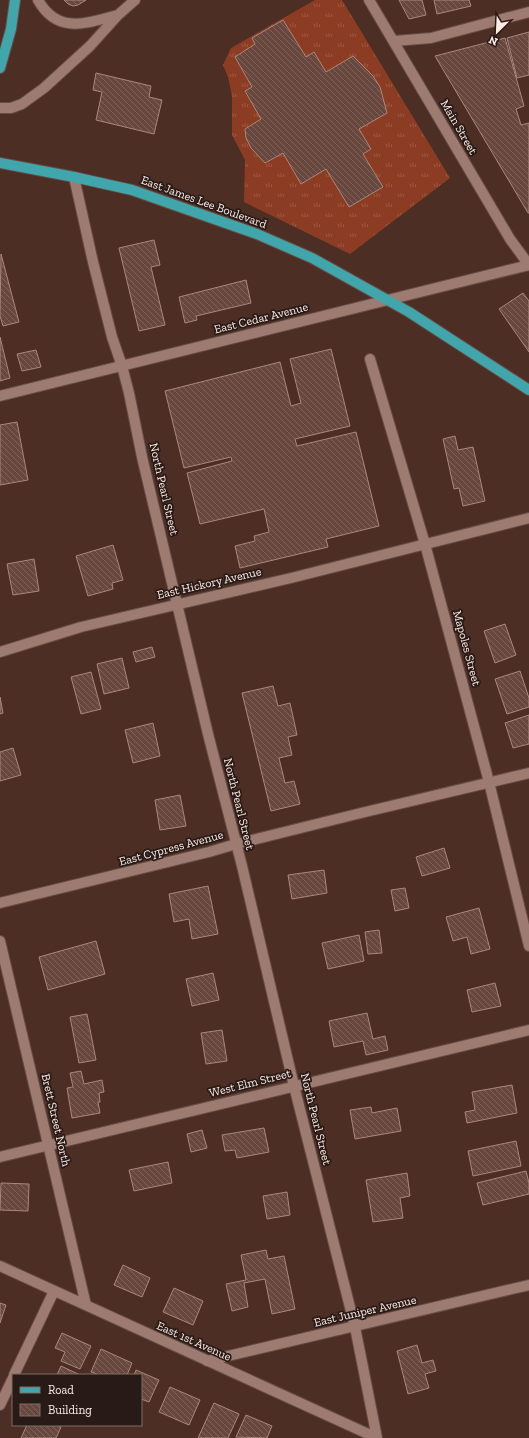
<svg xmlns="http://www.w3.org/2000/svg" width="529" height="1438" viewBox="0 0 529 1438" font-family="'Zilla Slab',serif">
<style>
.grass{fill:url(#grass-tufts)}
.building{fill:url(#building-back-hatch);stroke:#ab877c}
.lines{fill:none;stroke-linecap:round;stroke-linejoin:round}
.street-casing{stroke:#664c45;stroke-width:12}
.secondary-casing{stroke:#664c45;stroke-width:12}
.primary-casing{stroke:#664c45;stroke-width:12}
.street{stroke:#9e7b70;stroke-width:10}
.secondary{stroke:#9e7b70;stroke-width:10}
.primary{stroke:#41a6ac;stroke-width:10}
.labels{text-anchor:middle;stroke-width:3.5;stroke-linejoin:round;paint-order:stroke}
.street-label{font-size:12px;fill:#feeae4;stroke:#281a16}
</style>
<defs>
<pattern id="grass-tufts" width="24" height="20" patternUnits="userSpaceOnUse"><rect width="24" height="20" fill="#8d3c24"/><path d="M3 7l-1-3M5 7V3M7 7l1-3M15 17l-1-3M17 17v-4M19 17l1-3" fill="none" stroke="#9e5844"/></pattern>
<pattern id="building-back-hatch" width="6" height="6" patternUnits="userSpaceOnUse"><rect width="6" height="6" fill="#68483e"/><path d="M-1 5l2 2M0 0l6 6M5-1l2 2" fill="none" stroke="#7f635a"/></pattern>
</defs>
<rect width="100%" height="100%" fill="#4c2e25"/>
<path class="grass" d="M315,0h27l108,178 -100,76 -106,-52 1,-42 -13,-25v-39l-4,-19 -5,-12 8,-17z"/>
<path class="building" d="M64,0h22l-8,5 -5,1 -5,-2z
M399,0h23l4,15 -17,4z
M434,0h35l2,6 -34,8z
M283,20l23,37 8,-5 12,20 27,-16 20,20 7,11 7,26 -28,16 12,20 -8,5 20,33 -34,20 -23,-38 -25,15 -18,-31 -18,10 -14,-15 -5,-10 -1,-9 16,-10 -16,-28 7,-4 -17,-30 20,-13 -3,-6z
M529,32v43l-12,3 -10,-40z
M505,38l19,68 -8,3 5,16 8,-2v90h-1l-93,-157z
M96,73l55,13 -2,11 13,3 -8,34 -58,-14 6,-28 -9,-2z
M154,240l6,25 -9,2 14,58 -26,6 -20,-83z
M1,254l18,68 -16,4 -3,-10z
M246,280l5,23 -55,13 1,4 -12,3 -6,-26z
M523,293l6,8v51l-30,-43z
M0,337l10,41 -10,3z
M331,349l19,77 -55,13 2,7 59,-14 23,94 -53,13 2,8 -88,21 -5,-22 20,-5 -1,-5 15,-4 -5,-23 -64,15 -13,-51 45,-12 -1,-4 -47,11 -19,-77 115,-29 11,44 10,-3 -11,-44z
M36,350l5,17 -19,4 -5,-17z
M17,422l11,58 -28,5v-60z
M455,436l3,14 15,-3 12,54 -22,5 -4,-18 -5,1 -11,-50z
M113,545l10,35 -11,3 1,6 -25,7 -12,-40z
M34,559l5,32 -26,4 -6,-31z
M505,624l11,31 -21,8 -11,-32z
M152,647l3,10 -19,5 -3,-10z
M122,658l7,30 -25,6 -7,-30z
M520,671l9,27v9l-22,7 -12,-35z
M91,672l10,37 -20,5 -10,-37z
M273,686l5,20 12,-3 7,32 -9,2 4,18 -13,3 6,25 9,-2 6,23 -29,7 -29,-118z
M0,697l3,16 -3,1z
M529,715v29l-16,4 -8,-25z
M153,723l7,33 -27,7 -8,-33z
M13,748l8,27 -21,6v-29z
M180,795l6,31 -26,4 -5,-30z
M444,848l6,20 -28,8 -6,-19z
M324,870l3,23 -35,6 -4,-24z
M208,886l10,48 -26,5 -3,-20 -15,3 -5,-28z
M405,888l4,20 -14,3 -4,-21z
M479,908l11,41 -19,5 -4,-17 -14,4 -7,-24z
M379,930l3,23 -14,1 -3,-22z
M359,935l5,26 -36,8 -6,-26z
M96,941l9,33 -57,16 -9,-33z
M213,973l6,27 -27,6 -6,-27z
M495,983l6,23 -29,6 -5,-22z
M367,1013l6,26 12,-3 3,14 -22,5 -3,-14 -29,6 -5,-26z
M87,1014l9,46 -17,3 -9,-46z
M222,1030l5,31 -21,3 -5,-31z
M81,1071l3,13 18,-4 2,12 -5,1 1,9h-2l2,11 -28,5 -5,-30 6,-1 -3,-14z
M512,1085l5,28 -50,10 -2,-11 10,-2 -3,-18z
M371,1107l1,6 25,-5 4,23 -46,8 -5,-29z
M264,1128l5,24 -32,6 -2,-8 -10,1 -3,-16z
M202,1130l5,18 -16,4 -4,-18z
M516,1141l5,25 -48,10 -5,-25z
M168,1162l4,21 -38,8 -5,-21z
M526,1171l3,12v11l-46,11 -6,-22z
M407,1173l3,23 -10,2 3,20 -30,4 -7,-42z
M1,1183l28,1 -1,27 -28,-1z
M287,1192l3,23 -23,4 -4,-23z
M266,1250l2,9 16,-3 11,53 -23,5 -7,-35 -21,4 4,24 -16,4 -6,-27 20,-4 -5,-25z
M123,1265l27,13 -8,19 -28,-12z
M174,1288l29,13 -10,24 -30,-13z
M0,1303l6,2 -6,18z
M62,1333l29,13 -11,23 -19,-8 4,-9 -10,-4z
M417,1345l5,18 11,-3 3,11 -11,3 4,14 -21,6 -11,-43z
M101,1349l31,14 -5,12h-28l-8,-3z
M61,1366l17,8 -1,1h-20z
M136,1370l23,10 -10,22 -8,-3v-24h-7z
M170,1387l30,13 -11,25 -30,-13z
M214,1403l25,11 -11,24h-30z
M246,1415l26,11 -5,12 -31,-1z
M27,1425h31l3,2 -5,11h-35z"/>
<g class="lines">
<defs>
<path id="street" d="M38,0c20,35 48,23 80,15
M394,41l37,-3 98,-26
M0,108h11l11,-4 22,-16 46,-42 28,-31 17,-15
M74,177l19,85 19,75 10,29 7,27 13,64 66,277 34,132 52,220 61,241 22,111
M370,359l55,185 64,238 40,164
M0,396l529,-131
M0,652l81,-25 210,-49 238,-60
M0,903l209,-51 27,-8 125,-31 168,-40
M0,941l86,364
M0,1157l529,-127
M0,1266l377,172
M207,1361l322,-76
M14,1375l40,-84
M0,1405l13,-27"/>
<path id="secondary" d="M369,0l141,239 19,26"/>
<path id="primary" d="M0,68l11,-39 4,-29
M0,163l74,14 58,13 125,44 55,24 97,54 120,78"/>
</defs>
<use href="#street" class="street-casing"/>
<use href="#secondary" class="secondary-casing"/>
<use href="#primary" class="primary-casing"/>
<use href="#street" class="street"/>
<use href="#secondary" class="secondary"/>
<use href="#primary" class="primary"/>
</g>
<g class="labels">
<g class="street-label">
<text transform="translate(459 127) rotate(60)" y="4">Main Street</text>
<text transform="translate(204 202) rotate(20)" y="4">East James Lee Boulevard</text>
<text transform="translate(261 318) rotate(-14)" y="4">East Cedar Avenue</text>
<text transform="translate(164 489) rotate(77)" y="4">North Pearl Street</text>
<text transform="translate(209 583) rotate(-13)" y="4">East Hickory Avenue</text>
<text transform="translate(467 648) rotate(75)" y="4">Mapoles Street</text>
<text transform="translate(239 804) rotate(76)" y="4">North Pearl Street</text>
<text transform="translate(171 848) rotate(-15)" y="4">East Cypress Avenue</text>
<text transform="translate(250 1083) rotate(-14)" y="4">West Elm Street</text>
<text transform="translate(316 1119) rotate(76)" y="4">North Pearl Street</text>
<text transform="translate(56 1120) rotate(77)" y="4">Brett Street North</text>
<text transform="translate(365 1311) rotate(-13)" y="4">East Juniper Avenue</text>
<text transform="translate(194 1341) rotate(24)" y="4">East 1st Avenue</text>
</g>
</g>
<rect x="12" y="1374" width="130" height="52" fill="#281a16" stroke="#7e6d68"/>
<rect x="20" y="1387" width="20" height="6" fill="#41a6ac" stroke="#7e6d68"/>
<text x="48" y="1394" font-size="12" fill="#feeae4">Road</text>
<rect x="20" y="1404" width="20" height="12" fill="url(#building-back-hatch)" stroke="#7e6d68"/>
<text x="48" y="1414" font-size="12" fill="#feeae4">Building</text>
<g transform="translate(497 32) rotate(204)" stroke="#281a16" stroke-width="3" paint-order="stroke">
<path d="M0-3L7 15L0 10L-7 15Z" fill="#feeae4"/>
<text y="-6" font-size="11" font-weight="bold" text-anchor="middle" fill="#feeae4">N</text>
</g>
</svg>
